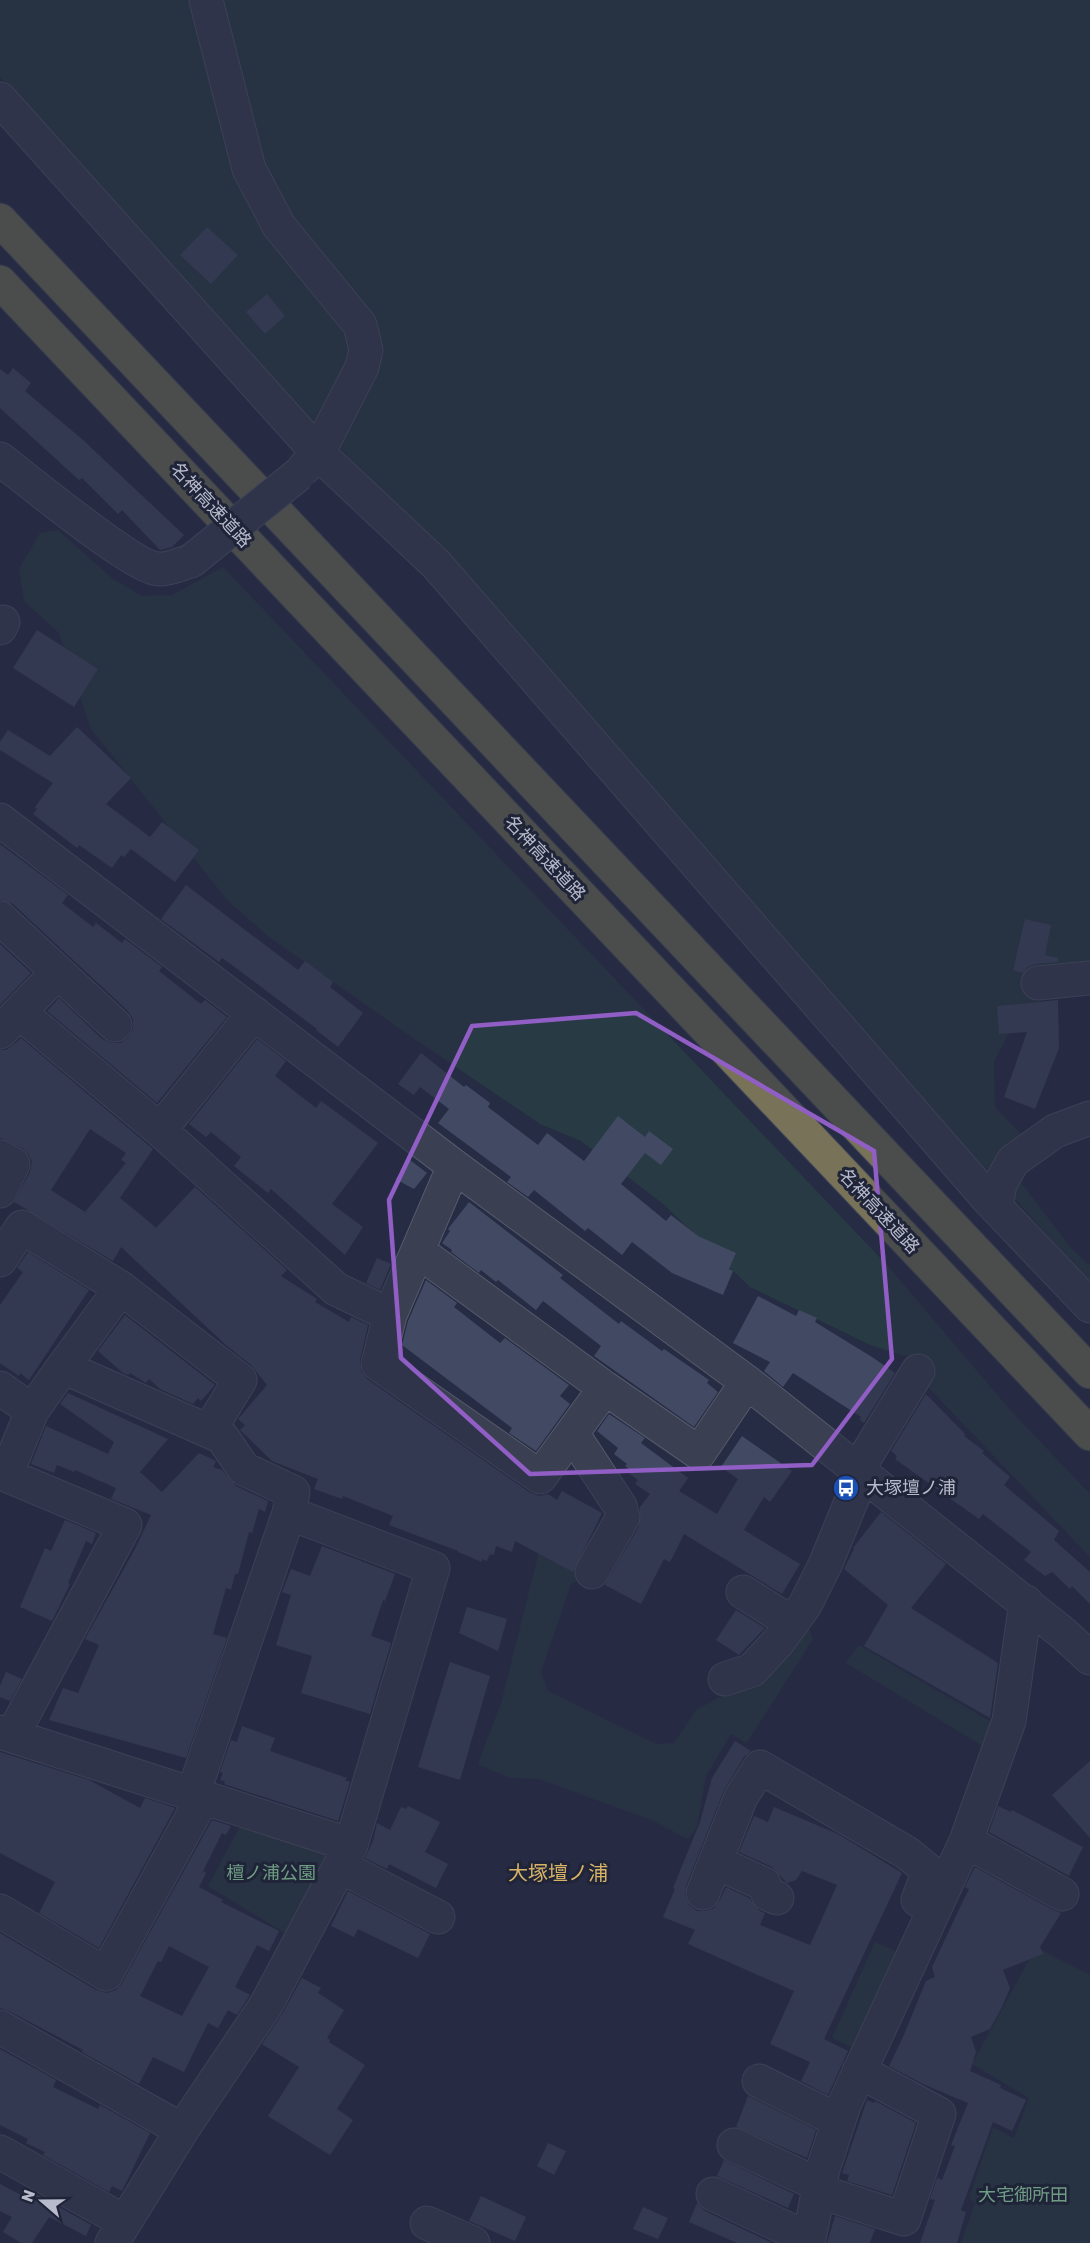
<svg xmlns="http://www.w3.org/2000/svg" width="1090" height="2243" viewBox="0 0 1090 2243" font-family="Rubik,'Noto Sans JP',sans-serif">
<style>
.green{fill:#283a44}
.building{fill:#424963;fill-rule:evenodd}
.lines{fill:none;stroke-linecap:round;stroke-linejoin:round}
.minor-casing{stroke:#565a6d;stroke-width:35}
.highway-casing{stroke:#42475a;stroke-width:35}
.minor{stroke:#3b3f52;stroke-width:33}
.highway{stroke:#787358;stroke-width:33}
.minor-bridge-casing{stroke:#565a6d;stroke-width:35;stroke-linecap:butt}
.minor-bridge{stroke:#3b3f52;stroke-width:33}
.marked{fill:none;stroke:#905ec4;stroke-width:4.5;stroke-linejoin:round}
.labels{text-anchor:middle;stroke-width:6;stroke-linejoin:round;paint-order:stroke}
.street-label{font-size:18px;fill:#b8bbcc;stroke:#1f2438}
.poi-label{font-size:18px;fill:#b8bbcc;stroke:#1f2438;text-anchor:start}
.park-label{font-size:18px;fill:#6f9d84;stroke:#1f2438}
.neighbourhood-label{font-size:20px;fill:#d8b267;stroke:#1f2438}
</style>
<rect width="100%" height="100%" fill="#262c43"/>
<path class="green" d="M0,0h1090v974l-43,18 -35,34 -18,36 1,45 29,30 -41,36 -425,-489 -182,-200 -99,-97 -277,-310z
M58,530l55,49 29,17 30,-1 51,-28 665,699 123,145 79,83v63l-163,-171 -11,-29 -16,-2 -32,-11 -118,-57 -87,-83 -82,-63 -41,-17 -124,-84 -147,-103 -41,-36 -137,-172 -32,-96 -35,-32 -5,-32 21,-36z
M1016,1176l55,72 19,18v17l-75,-84 -4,-9z
M540,1548l48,28 -17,8 -30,88 7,19 108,53 18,-1 23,-34 54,-28 56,-57 6,15 -65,102 -2,2 -15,-9 -25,42 -9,51 -9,12 -37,-19 -112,-41 -29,-1 -32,-14 23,-61z
M859,1645l134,78 -7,25 -140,-85z
M245,1817l87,31 -44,87 -80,-49z
M875,1942l29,13 -43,96 -29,-13z
M1036,1947l54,28v268h-129l14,-40 -6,-5 24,-71 21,11 15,-40 -57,-34z"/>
<path class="building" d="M207,227l31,28 -27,29 -31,-29z
M267,294l18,22 -20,18 -19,-22z
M13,368l18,15 -6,8 58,49 101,95 -12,12 -12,3 -38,-40 -4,4 -36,-36 -3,2 -79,-72v-39l8,6z
M37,630l61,39 -24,38 -61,-39z
M77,727l54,51 -25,26 44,33 12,-15 37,28 -24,32 -44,-33 -7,8 -3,-2 -9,13 -33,-23 -2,3 -44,-34 4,-5 -2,-2 18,-24 -53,-33v-8l8,-12 42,26z
M0,844l68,51 -6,8 31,24 3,-4 26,20 3,-4 37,28 -3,4 42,33 4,-4 22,17 -70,86 -110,-92 12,-13 43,41 9,4h9l8,-5 5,-9v-10l-5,-8 -115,-107 -13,-4z
M186,885l112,85 7,-9 28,21 -3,5 33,26 -25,34 -22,-17 1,-1 -85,-64 -10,-7 -3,4 -58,-43z
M1025,919l26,6 -6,30 13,3v4l-22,2 -8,3 -5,6 -10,-3z
M0,944l31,29 -31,32z
M1058,1000l1,48 -24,61 -31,-12 23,-65 -28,2 -2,-28z
M21,1038l132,111 -33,49 27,22 9,8 39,-41 92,83 -6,6 36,23 -2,3 34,20 2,-5 17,8 -8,35 1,11 6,8 162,113 10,4 9,-2 9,6 5,-9 40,22 -29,59 -58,-31 -3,11 -16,-6 -2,9 -4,-1 -3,7 -5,-2v3l-24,-10v-1l-69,-26 4,-9 -50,-20 -1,3 -28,-10 4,-10 -46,-18 -32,-31 5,-5 -7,-6 29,-34 -16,-20 -24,-19 -106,-99 -8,14 -99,-59 16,-30 2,-10 -4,-9 -6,-5 -22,-10v-88h6l7,-5zM90,1129l36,24 -5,7 5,3 -41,49 -34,-22z
M257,1039l29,22 -11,15 41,32 5,-7 57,42 -46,61 31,23 -18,28 -74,-66 -3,4 -34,-27 7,-9 -30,-25 -5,5 -17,-13z
M421,1053l43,34 2,-2 24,18 -2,4 50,38 9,-12 37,28 34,-45 27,21 4,-6 24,18 -12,16 -16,-12 -24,31 45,37 5,-6 27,21 38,17 -7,16 4,2 -10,24 -51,-22 -40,-31 -10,13 -34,-27 -3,3 -51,-41 -6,7 -21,-15 4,-5 -73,-54 11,-14 -29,-22 -6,8 -16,-11z
M410,1160l17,13 -13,16 -19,-10z
M469,1202l94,73 -3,3 59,46 2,-3 41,30 2,-2 45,31 -2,3 11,9 -24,35 -100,-71 7,-10 -58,-45 -7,9 -38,-30 -2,2 -15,-12 -2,3 -28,-21 1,-2 -10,-7 8,-12 -2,-2z
M28,1252l61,38 -60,90 -9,-7 -1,3 -19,-13v-58l23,-33 -6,-4z
M377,1258l14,6 -11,26 -14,-7z
M426,1280l31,23 -3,4 46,36 5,-5 64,47 -9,11 10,8 -34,47 -27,-18 3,-5 -110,-83 6,-24z
M758,1296l38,20 3,-6 18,8 -2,4 57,35 23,16 -31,50 -4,-3 1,-3 -68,-44 -10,14 -19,-16 6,-9 -37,-19z
M125,1315l90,70 -14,16 -3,-3 -5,6 -33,-15 -11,-10 -3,4 -16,-10 -2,2 -5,-2 -25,-22z
M68,1393l100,46 -28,33 22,20 37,-39 17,8 -3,6 9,3 14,16 32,15 -3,11 -6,-3 -7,24 -3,-1 -11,42h-3l-4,16 -5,-2 -13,46 14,4 -41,120 -137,-38 14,-32 15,5 21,-48 -14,-6 50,-90 16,-34 -40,-16 5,-11 -41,-18 -1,2 -17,-7 -3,8 -23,-9 15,-38 62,28 6,-12 -54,-38z
M926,1394l39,40 -1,2 20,15 -2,2 28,24 -6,8 55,46 -5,9 36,32v32l-18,-18 -2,3 -18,-17 -7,4 -21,-16 7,-8 -48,-38 -4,5 -84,-60 2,-3 -6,-5z
M609,1414l36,24 -4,5 47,35 -9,13 38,23 21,-35 -17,-12 21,-31 50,35 -22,31 -6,-5 -20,33 56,34 -18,30 -98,-60 -14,28 -6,-3 -23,45 -36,-19 34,-59 1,-19 10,-13 -15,-10 3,-4 -12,-9 2,-3 -3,-2 2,-2 -13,-10 4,-6 -21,-17z
M881,1512l65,52 -35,44 87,55 -8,55 -126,-72 24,-41 -44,-36 10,-20 -1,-1z
M65,1520l31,13 -4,11 -6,-3 -18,42 2,1 -18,37 -32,-14 25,-59 6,3z
M322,1546l73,28 -10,27 -2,-1 -12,36 20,7 -21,71 -69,-21 11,-37 -36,-11 15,-50 -9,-3 9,-23 19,7z
M467,1607l40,12 -9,32 -39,-18z
M736,1610l29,18 -26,27 -23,-15z
M450,1662l40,14 -30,104 -42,-13z
M6,1672l16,7 -12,22 -10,-4v-11z
M242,1726l33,12 -5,13 77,27 -2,2 5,2 -12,39 -114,-37 1,-3 -5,-1 3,-7 -3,-1 11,-32 6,2z
M735,1741l16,10 -7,6 -20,33 -38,96 -1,10 4,9 8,6h9l8,-3 6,-8 6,-13 23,11 11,13 5,2 -5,12 50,20 27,-60 -35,-14 -6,9 -9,3 -15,-16 -33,-15 15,-36 14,6 6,-15 64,27 64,39 -78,166 24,12 -20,44 -27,-14 9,-19 -40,-18 24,-53 -106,-47 7,-14 -32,-13 12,-28 -2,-1 27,-66 12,-44z
M0,1752l89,28 51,28 5,-10 30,10 -76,140 -60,-35 16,-31 -55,-29z
M1090,1761v77l-38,-43z
M408,1806l32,16 -15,30 23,12 -12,24 -47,-24 -2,5 -22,-11 8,-17 4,-18 13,7 11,-23 5,2z
M998,1806l13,6 1,-2 71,37 -14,29 -80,-44z
M212,1820l19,6 -5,9 -4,-2 -19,38 3,2 -7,14 24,13 -2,2 58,29 -10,20 -12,-6 -22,42 15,8 -13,20 -9,-5 -10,18 -10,-5 -24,49 -31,-15 -14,27 -57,-32 1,-2 -74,-39 -9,-3v-75l96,57 11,3 9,-3 6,-7zM169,1946l40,21 -27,49 -42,-20 18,-35 3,1z
M975,1867l78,43 8,3 -21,34 3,7 -40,16 7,18 -9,21 -11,20 -19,8 5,15 -6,19 31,14 -1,3 26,12 -14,31 -19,-9 -32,88 5,2 -9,31h-37l15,-43 -5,-1 7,-21 5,2 13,-34 -4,-1 17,-42 -45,-19 -34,-18 14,-29 23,-56 9,-4 -3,-10 32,-68 5,-10 -4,-2z
M348,1891l82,43 -12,24 -60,-29 -4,8 -23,-11z
M302,1978l19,10 -3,5 26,17 -17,28 3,2 -1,2 36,23 -28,44 16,11 -23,35 -62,-39 31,-49 -37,-23 20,-30z
M0,2049l56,31 -3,7 45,22 2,-4 50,28 -28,58 -10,-5 -3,6 -66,-37 2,-3 -19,-9 2,-4 -28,-14z
M748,2096l68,34 -9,28 -71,-31z
M867,2100l7,3 1,-2 41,22 -24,72 -45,-14 2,-6 -7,-2z
M548,2143l18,8 -12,24 -17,-9z
M724,2160l70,34 -6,14 -71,-32z
M0,2184l23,12 4,-7 64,36 -5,11 -37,-19 -17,26h-11l-18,-11 9,-15 -12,-6z
M481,2196l45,21 -11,24 -46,-20z
M697,2203l8,8 67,32h-35l-48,-21z
M643,2207l25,11 -10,21 -25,-10z
M835,2216l40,13 -5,14h-43z"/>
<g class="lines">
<defs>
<path id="minor" d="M206,0l43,169 30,57 81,99 6,25 -4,17 -44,86 -14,15
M0,99l318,354 118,111 553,636 101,106
M0,459c25,19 135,110 159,110 10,1 23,-6 32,-8
M0,628l3,-6
M0,820l454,346 293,216 317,252 26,24
M0,918l115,107
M1038,983l52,-5
M19,1012l141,118 94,-117
M0,1032l58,-60
M160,1130l176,159 54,26
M0,1157l13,7 -13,27
M454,1166l-64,149 -12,49 162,113 65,-89 94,65 48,-71
M996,1207l4,-23 13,-23 42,-30 35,-13
M418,1251l187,137
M0,1260l22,-33 99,61 119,92 -31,51
M63,1367l58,-79
M0,1388l32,23 31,-44 159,70 22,32 49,23 -4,21 -96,281
M572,1433l48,73 3,11 -31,55
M743,1592l49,31
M725,1679l27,-9 26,-28 27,-37 20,-40 30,-73 3,-23 60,-98
M0,1732l351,113
M12,1736l113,-211 -119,-50 26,-64
M966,1841l96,53
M716,1862l48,22 4,10 9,4
M340,1866l98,51
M703,1893l38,-96 19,-30 147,86 22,18 -11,29 9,6
M0,1911l106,63 97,-177
M0,2027l182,103
M759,2081l80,40
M734,2145l85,40
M0,2152l125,70
M818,2191l86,28 35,-105 -80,-43
M713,2194l96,45
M427,2223l46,20
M112,2243l70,-113 84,-125 85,-160 82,-277 -144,-55
M808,2243l15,-74 21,-64 122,-264 43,-120 17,-119"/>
<path id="highway" d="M0,220l1090,1152
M0,282l1090,1152"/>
</defs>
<use href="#minor" class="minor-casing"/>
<use href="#highway" class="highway-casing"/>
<use href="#minor" class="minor"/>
<use href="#highway" class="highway"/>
<defs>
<path id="minor-bridge" d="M191,561l108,-87"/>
</defs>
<use href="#minor-bridge" class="minor-bridge-casing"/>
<use href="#minor-bridge" class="minor-bridge"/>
</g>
<path d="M0 0H1090V2243H0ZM636,1013l238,138 18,208 -80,106 -282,9 -129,-116 -12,-158 83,-174z" fill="#262c43" fill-opacity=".55" fill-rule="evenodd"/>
<path class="marked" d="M636,1013l238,138 18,208 -80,106 -282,9 -129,-116 -12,-158 83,-174z"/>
<defs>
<symbol id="bus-disc" viewBox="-11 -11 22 22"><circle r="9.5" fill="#1a4fb4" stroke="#1f2438"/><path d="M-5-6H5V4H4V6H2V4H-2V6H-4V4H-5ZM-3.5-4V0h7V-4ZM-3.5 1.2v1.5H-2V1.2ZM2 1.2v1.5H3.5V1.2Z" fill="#fff"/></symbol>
</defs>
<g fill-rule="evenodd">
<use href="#bus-disc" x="831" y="1473" width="30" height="30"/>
</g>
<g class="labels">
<g class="street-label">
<text transform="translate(211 505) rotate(47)" y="6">名神高速道路</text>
<text transform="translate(545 858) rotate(47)" y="6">名神高速道路</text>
<text transform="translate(879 1211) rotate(47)" y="6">名神高速道路</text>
</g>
<g class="poi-label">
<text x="866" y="1494">大塚壇ノ浦</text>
</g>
<g class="park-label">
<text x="271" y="1879">檀ノ浦公園</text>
<text x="1023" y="2201">大宅御所田</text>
</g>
<g class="neighbourhood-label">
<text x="558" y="1880">大塚壇ノ浦</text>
</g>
</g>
<g transform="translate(42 2201) rotate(290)" stroke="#1f2438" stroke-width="4.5" paint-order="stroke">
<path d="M0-4.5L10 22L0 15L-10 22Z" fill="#b8bbcc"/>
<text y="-9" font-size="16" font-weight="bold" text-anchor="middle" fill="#b8bbcc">N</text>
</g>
</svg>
